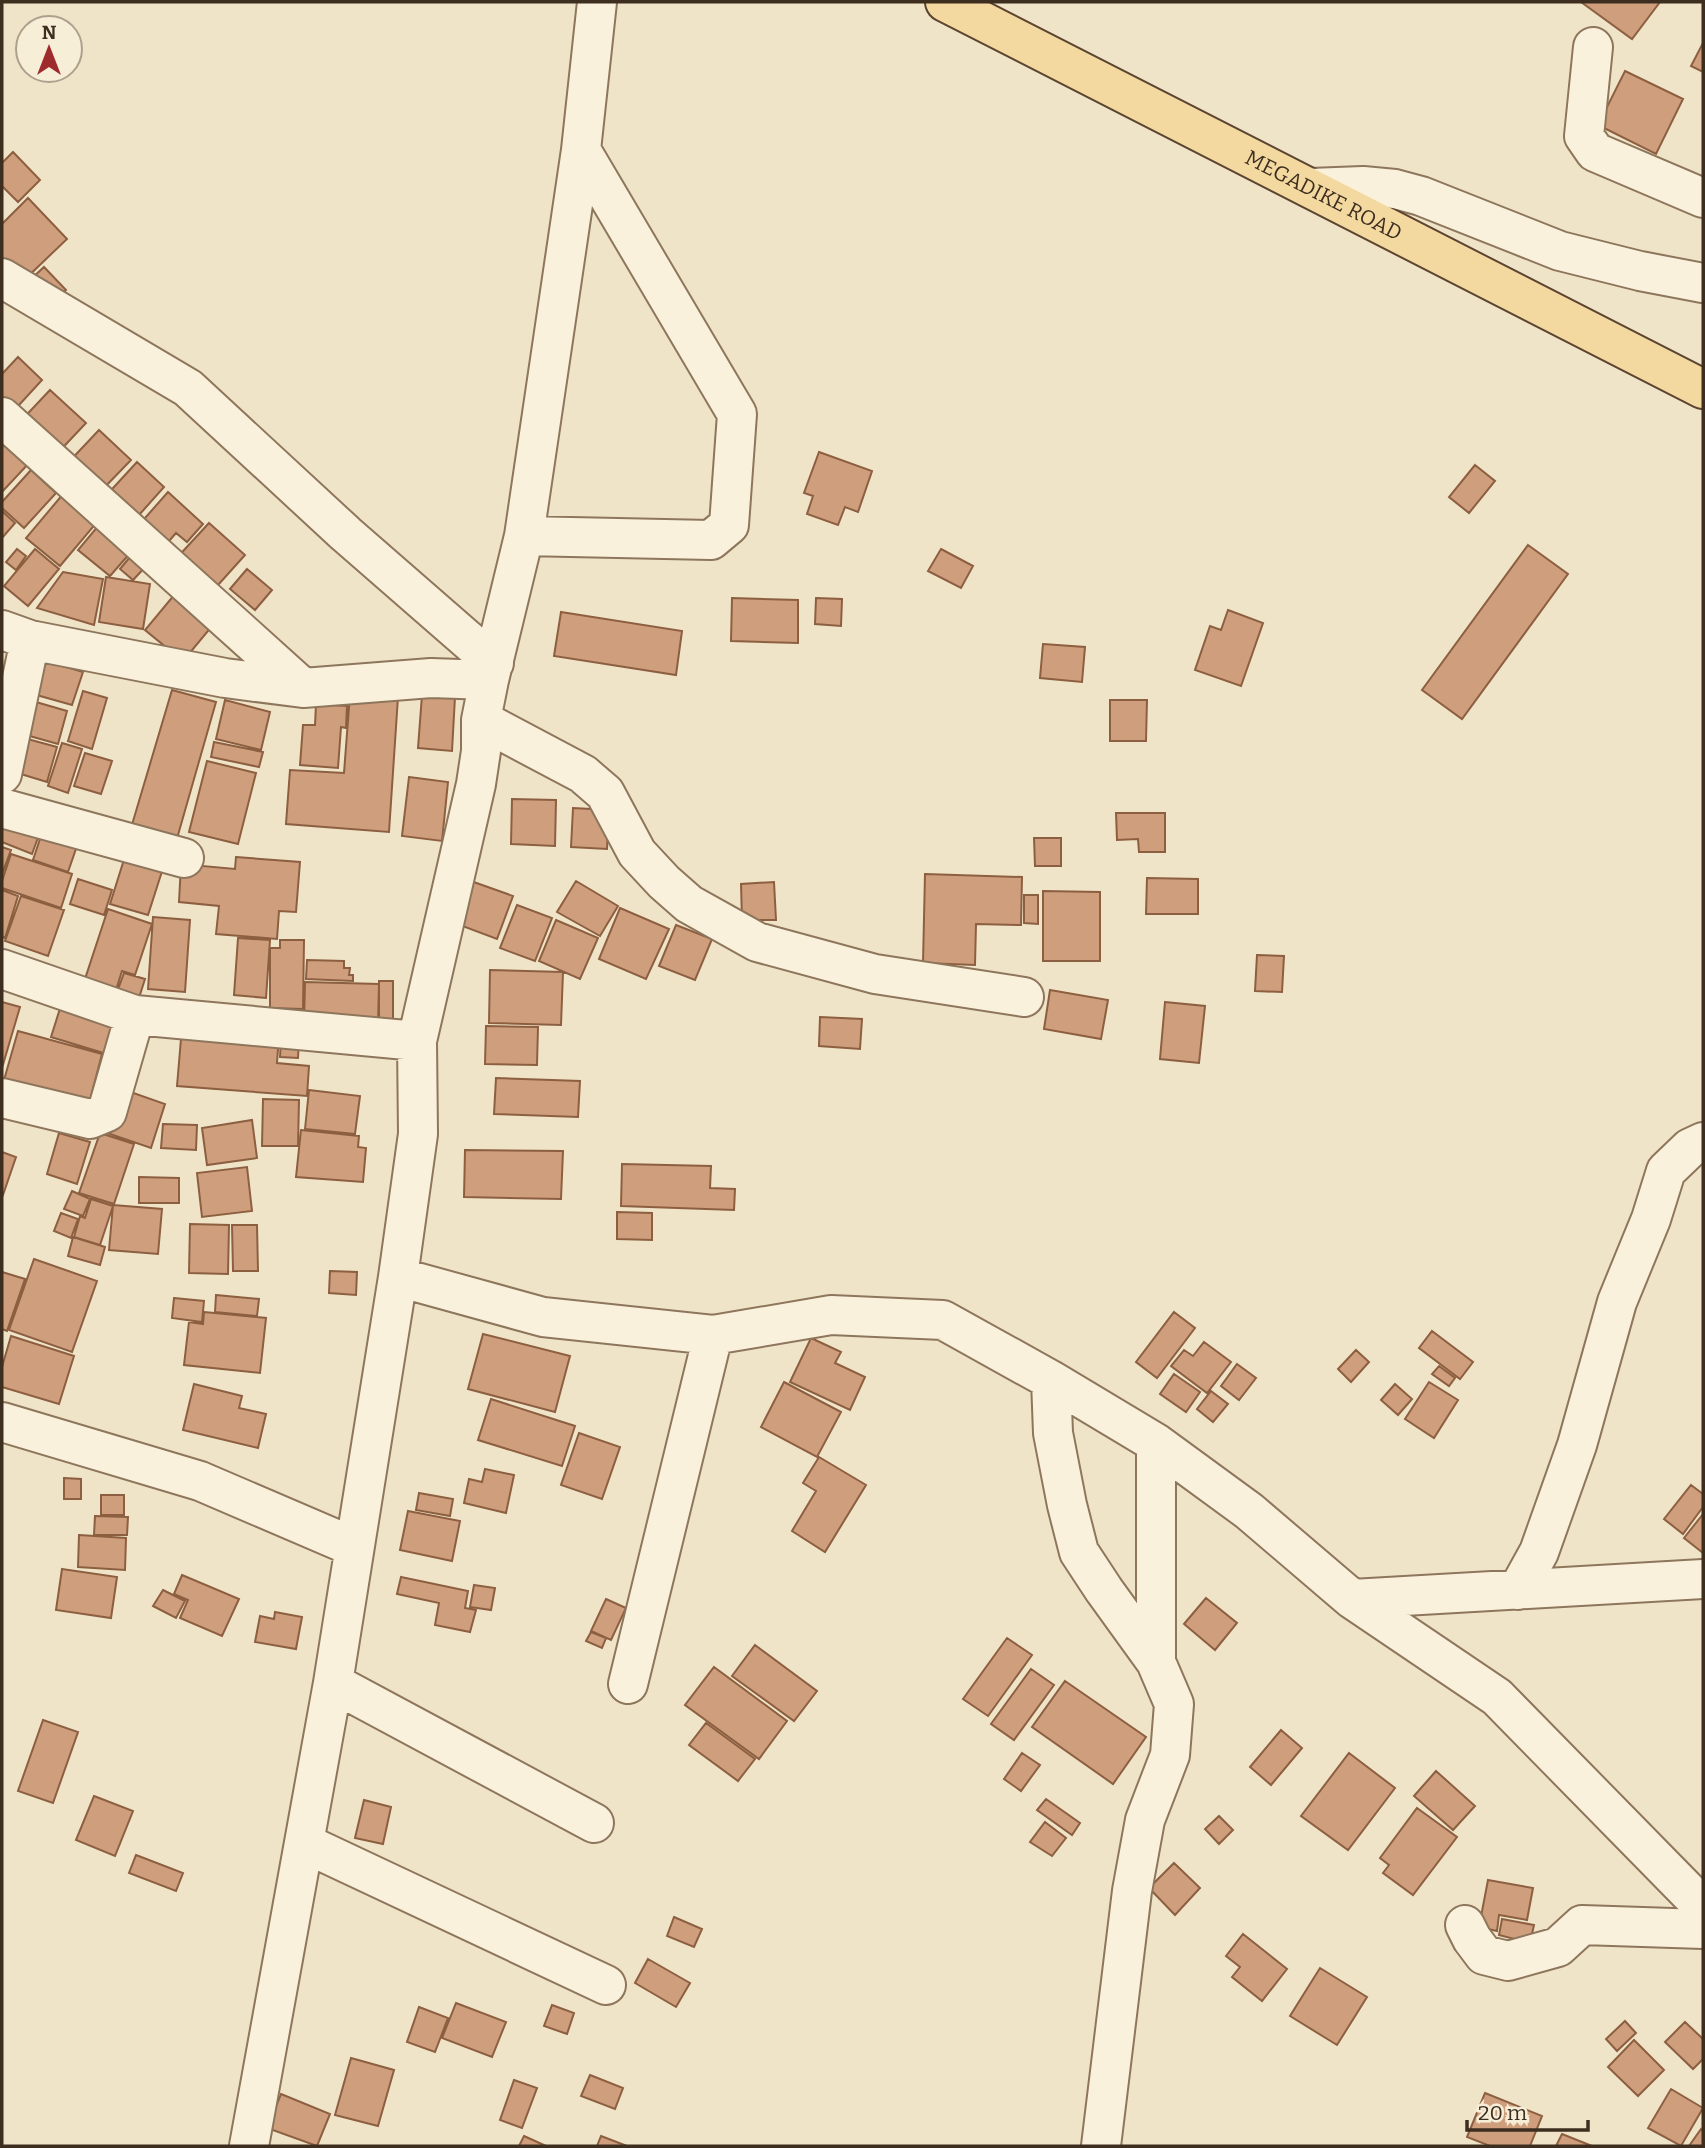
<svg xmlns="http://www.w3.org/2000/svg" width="1705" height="2148" viewBox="0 0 1705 2148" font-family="Bitter,serif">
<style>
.building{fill:#cf9f7d;stroke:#8d5f41;stroke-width:2}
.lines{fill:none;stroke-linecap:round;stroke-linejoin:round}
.minor-casing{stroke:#8d765c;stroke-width:42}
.major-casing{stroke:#5b4430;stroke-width:42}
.minor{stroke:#faf1dc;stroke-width:38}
.major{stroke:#f3d9a0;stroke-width:38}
.labels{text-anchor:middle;stroke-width:7;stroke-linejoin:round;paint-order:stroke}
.street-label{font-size:21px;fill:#3d2e20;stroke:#f7eed8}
</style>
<rect width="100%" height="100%" fill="#f0e4c8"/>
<path class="building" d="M1581,2h79l-28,37z
M1703,43v29l-12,-6z
M1625,71l58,28 -27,55 -58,-29z
M13,152l27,28 -22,22 -16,-16v-23z
M28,198l39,41 -46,44 -19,-19v-40z
M44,267l22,23 -13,13 -22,-24z
M18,357l24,23 -33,36 -7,-8v-34z
M50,390l36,33 -34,36 -36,-33z
M99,430l32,30 -34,35 -32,-29z
M2,435l28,27 -28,30z
M819,452l53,19 -14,41 -13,-5 -7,18 -31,-11 6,-18 -9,-3z
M137,462l27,25 -33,37 -28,-25z
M1475,465l20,16 -26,32 -20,-16z
M31,470l25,23 -32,35 -22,-20v-6z
M168,492l35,32 -16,18 -11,-9 -13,15 -25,-22z
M64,493l34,28 -38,45 -34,-28z
M2,511l13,12 -13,15z
M209,523l36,32 -36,40 -36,-33z
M99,525l32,27 -21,24 -32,-26z
M1528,545l40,29 -106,145 -40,-29z
M17,549l9,7 -10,14 -10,-8z
M35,549l24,20 -31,37 -24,-20z
M941,549l32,17 -12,22 -33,-17z
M135,551l14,12 -16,17 -13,-11z
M247,569l25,21 -17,20 -25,-21z
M63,572l40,7 -9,46 -57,-17z
M106,577l44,7 -7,45 -44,-7z
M175,594l38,31 -30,36 -38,-31z
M732,598l66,2v43l-67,-2z
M816,598l26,1 -1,27 -26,-2z
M1228,610l35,13 -22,63 -46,-16 15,-44 11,4z
M561,612l121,19 -6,44 -122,-19z
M1043,644l42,3 -3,35 -42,-4z
M43,660l40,12 -11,33 -39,-11z
M172,690l44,12 -40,140 -45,-14z
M83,691l24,7 -15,51 -24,-8z
M350,694l48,3 -9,135 -103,-8 4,-54 54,3z
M422,695l33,2 -3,54 -34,-3z
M29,700l38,11 -9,33 -39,-11z
M225,700l45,12 -9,38 -45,-11z
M1110,700h37l-1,41h-36z
M316,704l31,2 -1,22 -5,-1 -3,41 -38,-3 3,-40h12z
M20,737l37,10 -10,35 -36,-11z
M214,742l49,10 -4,15 -48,-10z
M62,743l20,6 -14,44 -20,-7z
M85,753l27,8 -11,33 -27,-8z
M207,761l49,12 -18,71 -49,-12z
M409,777l39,5 -6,59 -40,-5z
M512,799l44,1 -1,46 -44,-2z
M573,808l36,2 -2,39 -36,-2z
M1116,813h49v39h-26l-1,-13 -21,1z
M5,819l35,13 -8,22 -30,-12v-13z
M44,827l35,13 -11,32 -35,-12z
M1034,838h27v28h-26z
M2,847l9,3 -9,24z
M127,850l38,12 -17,53 -38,-11z
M11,854l61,20 -11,34 -59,-20v-7z
M236,857l64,5 -4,50 -17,-1 -2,28 -61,-5 3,-28 -40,-4 2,-38 54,5z
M925,874l97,3 -1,48 -45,-1 -1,41 -52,-2z
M1147,878l51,1v35h-52z
M78,879l34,11 -8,25 -34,-11z
M468,880l45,16 -16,43 -40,-15z
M576,881l42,25 -18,30 -43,-24z
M774,882l2,38h-34l-1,-36z
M2,890l16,6 -13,42 -3,-1z
M1043,891l57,1v69h-57z
M1024,895h14v29l-14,-1z
M21,896l43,14 -16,46 -43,-15z
M517,905l35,13 -17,43 -35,-13z
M620,908l49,21 -23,50 -47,-20z
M108,909l44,15 -17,51 -13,-4 -6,19 -31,-11z
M153,917l37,3 -5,72 -37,-3z
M556,920l42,18 -18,41 -41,-18z
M676,925l36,14 -17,41 -36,-14z
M238,938l32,2 -4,58 -32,-3z
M280,940h24l-1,69 -33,-1v-60h10z
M1257,955l27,1 -2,36 -27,-1z
M307,960l37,1v7h6l-1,7h4v6l-47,-2z
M490,970l73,2 -2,53 -72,-2z
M124,973l21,6 -7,22 -22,-6z
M379,981h14v50h-14z
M305,982l74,2 -1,41 -74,-2z
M1050,990l58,10 -7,39 -57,-10z
M63,999l59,18 -12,38 -59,-18z
M2,1002l18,5 -18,61z
M1165,1002l40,4 -6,57 -39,-4z
M820,1017l42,2 -2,30 -41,-3z
M486,1026l52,1 -1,38 -52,-1z
M182,1027l97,8 -2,28 32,3 -2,30 -130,-10z
M18,1031l84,23 -13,50 -85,-24z
M281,1039l18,1 -1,18 -18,-1z
M496,1078l84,3 -2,36 -84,-3z
M122,1089l43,15 -14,44 -44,-15z
M309,1090l51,6 -5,38 -50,-5z
M263,1099l36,1 -1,46h-36z
M252,1120l5,38 -50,7 -5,-37z
M163,1124l34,1 -1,25 -35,-2z
M301,1130l58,6 -1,11 8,1 -3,34 -67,-5z
M59,1133l31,9 -13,42 -30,-10z
M100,1133l34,11 -20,60 -35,-11z
M465,1150l98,1 -2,48 -97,-2z
M2,1152l14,5 -13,38 -1,-1z
M622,1164l89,2 -1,22 25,1 -1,21 -113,-4z
M247,1167l5,44 -50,6 -5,-44z
M139,1177l40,1v25h-40z
M72,1191l18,8 -7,17 -19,-7z
M91,1199l22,7 -13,39 -26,-8 6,-21 5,2z
M113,1205l49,4 -4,45 -49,-4z
M617,1212l35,1v27l-35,-1z
M61,1213l17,6 -7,19 -17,-7z
M190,1224l39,1 -1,49 -39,-1z
M232,1225h25l1,46h-25z
M73,1237l32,10 -5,18 -32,-9z
M34,1259l63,22 -25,71 -63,-22z
M330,1271l27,1 -1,23 -27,-2z
M2,1272l23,7 -18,52 -5,-2z
M216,1295l43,4 -2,17 -42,-4z
M174,1298l30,3 -2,21 -30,-4z
M204,1312l62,6 -6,55 -76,-8 5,-43 14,2z
M1174,1312l21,16 -38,50 -21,-16z
M1432,1331l41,31 -13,17 -41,-31z
M483,1334l87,22 -15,56 -87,-23z
M11,1336l63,20 -15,48 -57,-17v-20z
M811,1338l30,14 -6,11 30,14 -15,33 -60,-28z
M1204,1342l27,20 -24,31 -36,-27 13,-16 9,6z
M1356,1350l13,12 -18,20 -13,-13z
M1237,1364l19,14 -17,22 -18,-14z
M1439,1366l16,12 -6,8 -17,-12z
M1174,1374l26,18 -14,20 -26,-18z
M784,1382l57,30 -24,45 -56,-30z
M1429,1382l29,18 -24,38 -29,-19z
M194,1384l48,12 -3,12 27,6 -8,34 -75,-18z
M1395,1384l17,15 -14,16 -17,-15z
M1211,1391l17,13 -15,18 -16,-13z
M491,1399l84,27 -13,40 -84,-26z
M579,1433l41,14 -18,52 -41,-14z
M819,1457l47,28 -41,67 -33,-21 24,-40 -13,-8z
M485,1469l29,6 -8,38 -42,-10 5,-24 13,3z
M64,1478l17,1v20h-17z
M1691,1485l12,9v13l-20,27 -19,-15z
M419,1493l34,6 -3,17 -34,-6z
M101,1495h23v20h-23z
M408,1511l52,10 -8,40 -52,-11z
M1703,1514v39l-19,-15z
M95,1516l33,1 -1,18h-33z
M79,1535l47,3 -1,32 -47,-3z
M62,1569l55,8 -6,41 -55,-8z
M182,1575l57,24 -17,37 -42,-18 8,-18 -14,-6z
M401,1577l67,14 -3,17 11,2 -6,22 -35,-7 4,-22 -42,-9z
M474,1585l21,3 -4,22 -21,-3z
M163,1590l22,11 -9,17 -23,-12z
M1206,1598l31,25 -22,27 -31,-26z
M606,1599l20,9 -15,32 -20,-9z
M275,1612l27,5 -6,32 -41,-7 5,-26 14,3z
M591,1632l15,6 -4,10 -16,-7z
M1007,1638l25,17 -44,61 -25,-17z
M755,1645l62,46 -23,30 -62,-45z
M714,1667l73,54 -28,38 -74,-54z
M1031,1669l23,16 -40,55 -23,-16z
M1065,1681l81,56 -33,47 -81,-57z
M43,1720l35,12 -25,71 -35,-12z
M706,1723l49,36 -17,22 -49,-36z
M1281,1730l21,18 -31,37 -21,-18z
M1022,1753l18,12 -19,26 -17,-12z
M1349,1753l46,35 -47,62 -47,-34z
M1436,1771l39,35 -22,24 -39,-34z
M94,1796l39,15 -18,45 -39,-16z
M1046,1799l34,24 -8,12 -35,-25z
M364,1800l27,7 -8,37 -28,-6z
M1417,1808l40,29 -44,58 -30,-22 6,-8 -9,-7z
M1219,1816l14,14 -14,14 -14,-15z
M1045,1822l21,16 -14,18 -22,-14z
M136,1855l47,18 -7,18 -47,-18z
M1174,1863l26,25 -25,27 -26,-27z
M1488,1880l45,8 -6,32 -28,-5 -2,16 -18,-4z
M674,1917l28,12 -8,18 -27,-11z
M1502,1919l32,6 -4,18 -31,-8z
M1243,1934l44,35 -25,32 -30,-24 8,-10 -14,-11z
M648,1959l42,24 -14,24 -41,-24z
M1320,1968l47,29 -30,48 -47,-29z
M456,2003l50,19 -14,35 -50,-19z
M552,2005l22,8 -7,21 -23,-8z
M419,2007l29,11 -13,34 -28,-10z
M1625,2021l11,12 -19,18 -11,-12z
M1685,2022l18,17v20l-10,10 -28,-27z
M1634,2040l30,30 -26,26 -30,-29z
M351,2058l43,12 -16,56 -43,-11z
M590,2075l33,13 -8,21 -34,-13z
M514,2080l23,8 -15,40 -22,-8z
M1671,2089l32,19 -22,38 -33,-18z
M1485,2093l57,23 -12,30h-40l-23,-9z
M281,2094l49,20 -13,32 -50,-18z
M1701,2129l2,2v15h-14z
M1562,2134l30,12h-36z
M524,2136l22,10h-27z
M601,2136l26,10h-30z"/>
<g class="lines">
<defs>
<path id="minor" d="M1593,47l-9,89 11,16 108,46
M1310,188l53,-2 32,3 26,7 139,55 80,20 63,12
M2,278l186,110 158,146 148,129
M2,417l301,271
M524,536l187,4 18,-15 8,-111 -156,-264
M2,630l28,10 195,38 78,10 128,-10 58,2
M481,720l102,54 22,19 32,60 27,29 25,22 68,38 118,32 149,23
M2,774l28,-134
M2,808l182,50
M2,969l133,46 282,26
M2,1098l88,21 17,-7 28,-97
M398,1277l145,40 170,18 118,-20 112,5 108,60 105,63 93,68 103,88 145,98 206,210
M1051,1380l2,53 14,72 12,47 25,38 52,72
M2,1422l198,59 154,66
M1518,1590l21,-38 38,-107 40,-143 34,-83 15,-48 24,-23 13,-6
M1352,1599l351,-20
M333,1683l261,140
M628,1684l85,-349
M304,1843l302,142
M1465,1925l7,14 12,16 24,6 50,-14 24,-22 121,4
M249,2146l84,-463 65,-406 20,-143 -1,-93 59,-257 5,-33v-31l8,-40 35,-144 57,-386 16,-148
M1101,2146l31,-255 13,-71 25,-65 4,-51 -18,-42v-219"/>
<g id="major">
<path id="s1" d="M945,2l758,387"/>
</g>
</defs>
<use href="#minor" class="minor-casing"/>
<use href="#major" class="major-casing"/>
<use href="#minor" class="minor"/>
<use href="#major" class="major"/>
</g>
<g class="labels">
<g class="street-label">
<text dy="7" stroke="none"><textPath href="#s1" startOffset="425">MEGADIKE ROAD</textPath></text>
</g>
</g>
<rect width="1705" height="2148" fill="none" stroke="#3d2e20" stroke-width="7"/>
<g transform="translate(49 49)"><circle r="33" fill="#f7eed8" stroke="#ada18e" stroke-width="2"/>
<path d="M0-5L12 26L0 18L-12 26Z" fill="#9e2a2b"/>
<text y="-10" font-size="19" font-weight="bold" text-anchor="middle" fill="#3d2e20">N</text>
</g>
<path d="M1467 2120v10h121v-10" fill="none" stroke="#3d2e20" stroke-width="3.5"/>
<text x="1478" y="2120" font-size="21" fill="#3d2e20" stroke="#f7eed8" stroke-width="5" paint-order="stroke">20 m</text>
</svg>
